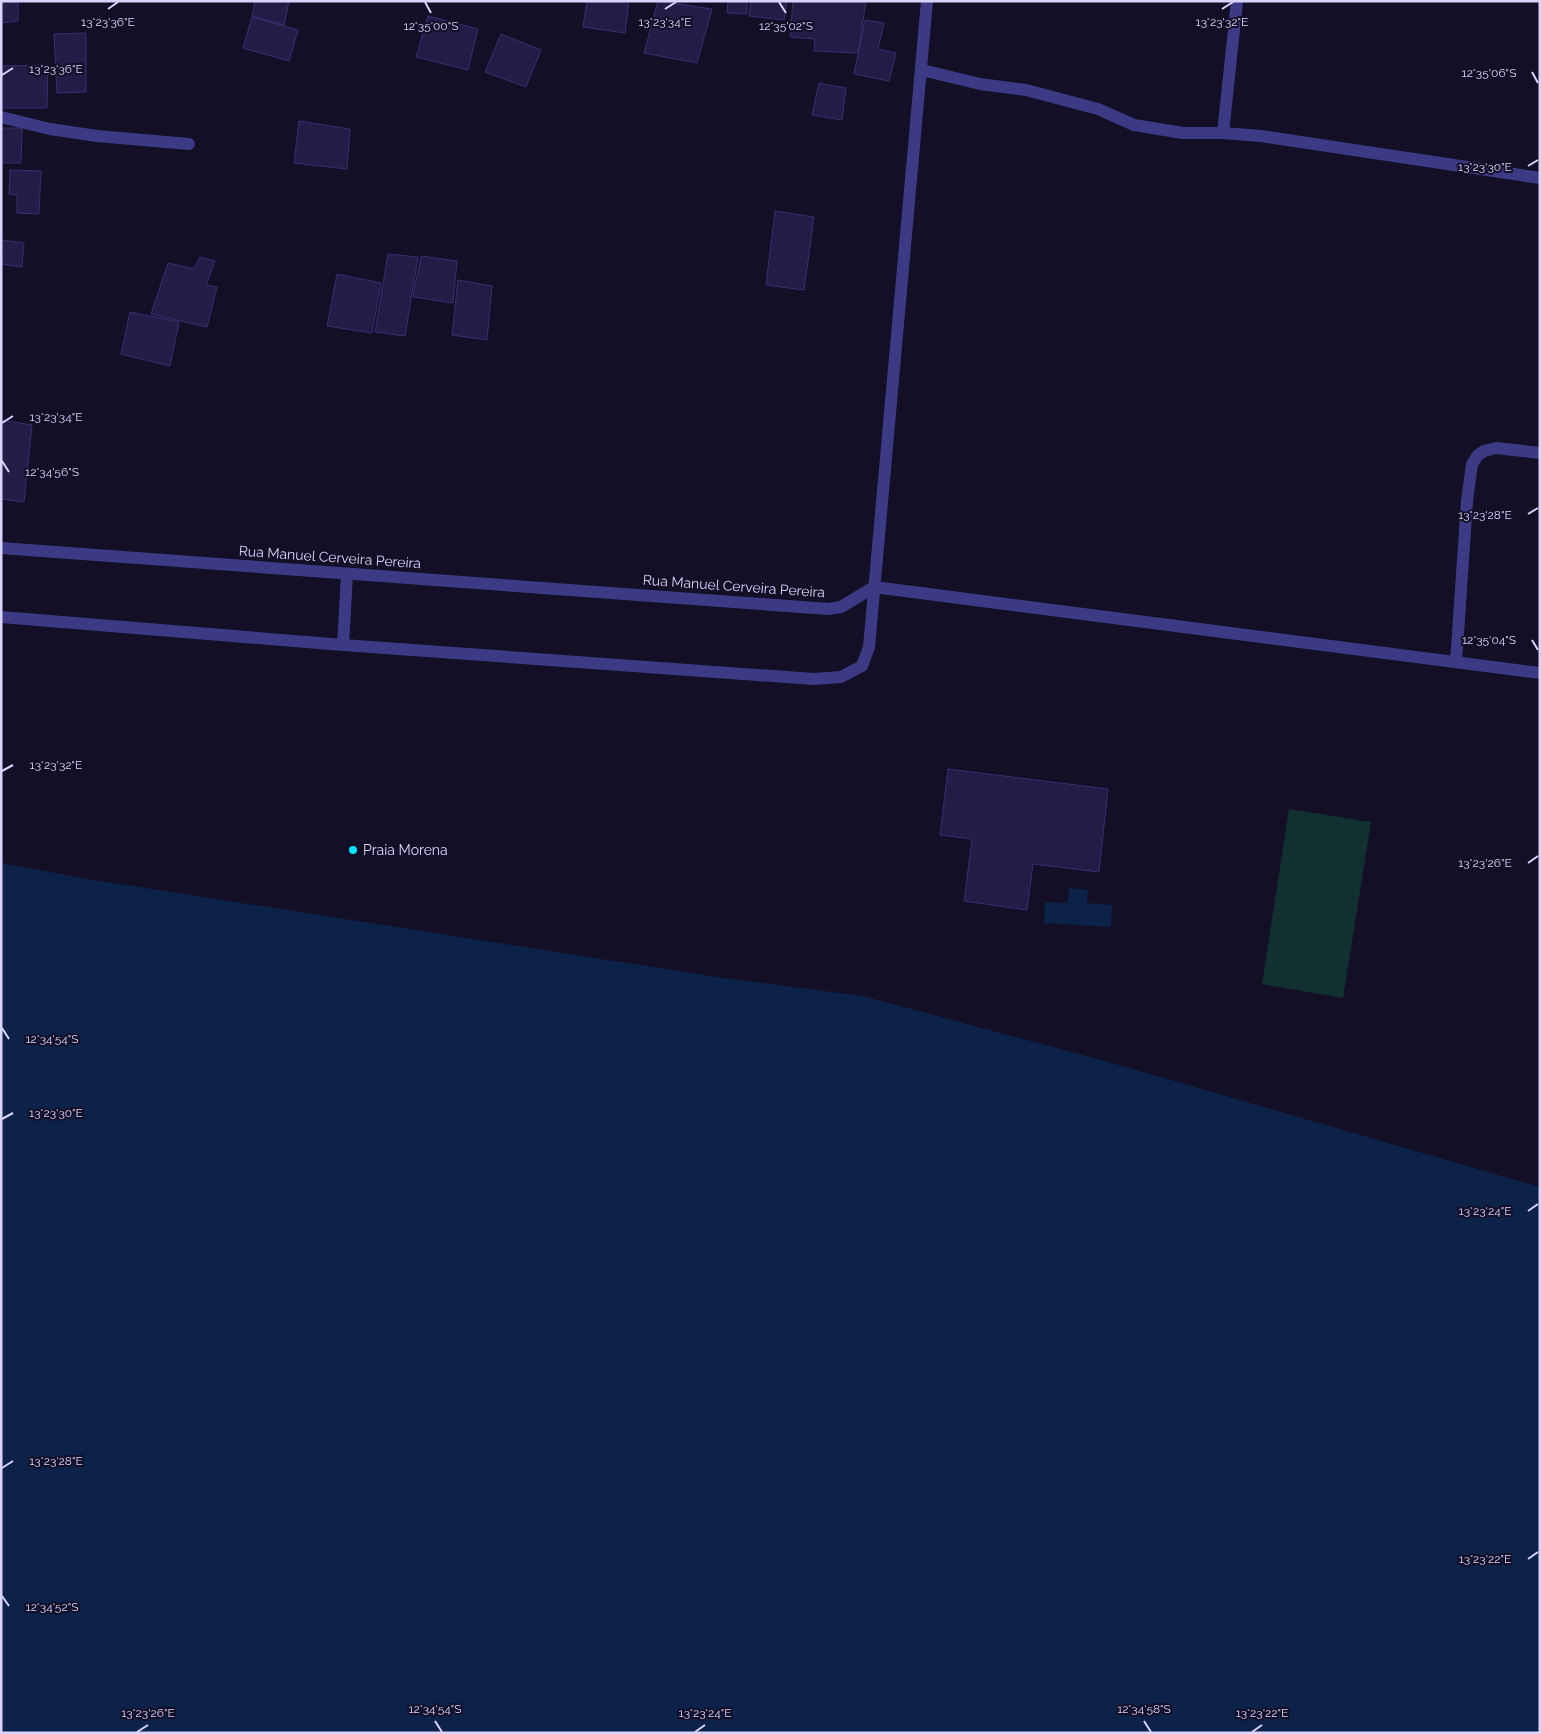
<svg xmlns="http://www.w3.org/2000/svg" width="1541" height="1734" viewBox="0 0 1541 1734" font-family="Raleway,sans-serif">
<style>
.grass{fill:#12302f}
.water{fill:#0c2248}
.building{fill:#241b47;stroke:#3b2d73}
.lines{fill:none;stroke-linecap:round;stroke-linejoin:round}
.lane{stroke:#3d3a85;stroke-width:12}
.street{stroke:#3d3a85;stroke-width:12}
.ticks{fill:none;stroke:#d9d4ff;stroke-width:2}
.poi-dot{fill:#00e5ff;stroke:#130f26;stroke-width:2}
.labels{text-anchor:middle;stroke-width:4;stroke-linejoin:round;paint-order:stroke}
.street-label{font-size:14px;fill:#d9d4ff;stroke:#130f26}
.poi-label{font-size:14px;fill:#d9d4ff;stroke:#130f26;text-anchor:start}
.ticks-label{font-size:12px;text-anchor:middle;fill:#d9d4ff;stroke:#130f26;stroke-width:4;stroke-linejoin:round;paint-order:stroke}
</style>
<rect width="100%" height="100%" fill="#130f26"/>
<path class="grass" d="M1289,809l82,13 -28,176 -81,-14z"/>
<path class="water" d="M1,863l87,16 636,99 139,18 242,65 435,126v546h-1539z
M1069,888l19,2 -1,13 25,2 -1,22 -67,-4 1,-21 23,1z"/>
<path class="building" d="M1,1h17v20l-17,2z
M255,1h34l-5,24 -32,-9z
M587,1h42l-4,32 -42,-6z
M658,1l54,8 -15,54 -53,-10z
M728,1h19v13l-20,-1z
M751,1h36l-3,19 -35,-4z
M793,1h73l-8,52 -44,-2 1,-12 -25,-2z
M428,16l50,13 -10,41 -52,-13z
M252,17l46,13 -9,31 -46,-13z
M865,20l19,3 -6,26 18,4 -7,28 -35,-7z
M86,33v59l-29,1 -3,-59z
M501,34l40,16 -15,37 -41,-15z
M48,65l-1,43h-46v-42z
M819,83l27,5 -4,32 -30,-5z
M299,121l51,8 -3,40 -53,-6z
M1,128h21l-1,35h-20z
M10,170l31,1 -2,43 -22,-1v-18l-8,-1z
M775,211l39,6 -10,73 -38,-5z
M1,240l23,3 -2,24 -21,-3z
M388,254l30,3 -13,79 -30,-4z
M421,256l36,5 -4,42 -40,-6z
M200,257l15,4 -9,24 11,2 -10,40 -56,-13 17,-51 26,6z
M337,274l44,9 -9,50 -45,-7z
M458,280l34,6 -5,54 -35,-5z
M130,312l49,10 -9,44 -49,-12z
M1,420l31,5 -8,77 -23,-3z
M948,769l160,20 -9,83 -66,-8 -6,46 -63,-9 8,-62 -32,-4z"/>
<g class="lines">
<path class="lane" d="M1,117l49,12 47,7 92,8
M1456,662l11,-161 5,-37 6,-9 6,-4 12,-3 44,5"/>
<path class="street" d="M922,70l58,14 46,6 72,19 36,16 49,8h40l38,3 279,42
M1223,133l14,-132
M1,548c276,21 552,39 827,61l13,-2 33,-20
M874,587l666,86
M1,617l342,28 471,34 27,-2 21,-11 7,-19 58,-646
M343,645l4,-71"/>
</g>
<path class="ticks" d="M425,2l6,11M779,2l7,11M108,9l10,-7M665,9l11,-7M1222,9l11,-7M1532,72l6,11M2,75l11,-7M1528,166l10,-6M2,423l11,-7M2,461l7,11M1528,514l10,-6M1532,640l6,10M2,771l11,-6M1528,863l10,-7M2,1028l7,11M2,1119l11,-6M1528,1211l10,-7M2,1468l11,-7M1528,1559l10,-7M2,1596l7,10M435,1721l7,11M1144,1721l7,11M137,1732l11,-7M695,1732l10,-7M1252,1732l10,-7"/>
<circle class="poi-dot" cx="353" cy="850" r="5"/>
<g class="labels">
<g class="street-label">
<text transform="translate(330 557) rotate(4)" y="5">Rua Manuel Cerveira Pereira</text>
<text transform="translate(734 586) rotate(4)" y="5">Rua Manuel Cerveira Pereira</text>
</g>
<g class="poi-label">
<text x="363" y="855">Praia Morena</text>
</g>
</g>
<g class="ticks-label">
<text x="665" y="26">13°23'34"E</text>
<text x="108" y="26">13°23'36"E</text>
<text x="1222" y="26">13°23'32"E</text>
<text x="431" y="30">12°35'00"S</text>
<text x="786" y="30">12°35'02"S</text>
<text x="56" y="73">13°23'36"E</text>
<text x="1489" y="77">12°35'06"S</text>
<text x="1485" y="171">13°23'30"E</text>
<text x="56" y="421">13°23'34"E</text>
<text x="52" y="476">12°34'56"S</text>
<text x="1485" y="519">13°23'28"E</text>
<text x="1489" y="644">12°35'04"S</text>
<text x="56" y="769">13°23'32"E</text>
<text x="1485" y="867">13°23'26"E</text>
<text x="52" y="1043">12°34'54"S</text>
<text x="56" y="1117">13°23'30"E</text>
<text x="1485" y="1215">13°23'24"E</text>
<text x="56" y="1465">13°23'28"E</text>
<text x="1485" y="1563">13°23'22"E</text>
<text x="52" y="1611">12°34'52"S</text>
<text x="435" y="1713">12°34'54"S</text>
<text x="1144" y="1713">12°34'58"S</text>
<text x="148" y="1717">13°23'26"E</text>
<text x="705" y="1717">13°23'24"E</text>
<text x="1262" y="1717">13°23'22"E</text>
</g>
<rect width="1541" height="1734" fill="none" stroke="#d9d4ff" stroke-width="5"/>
</svg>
